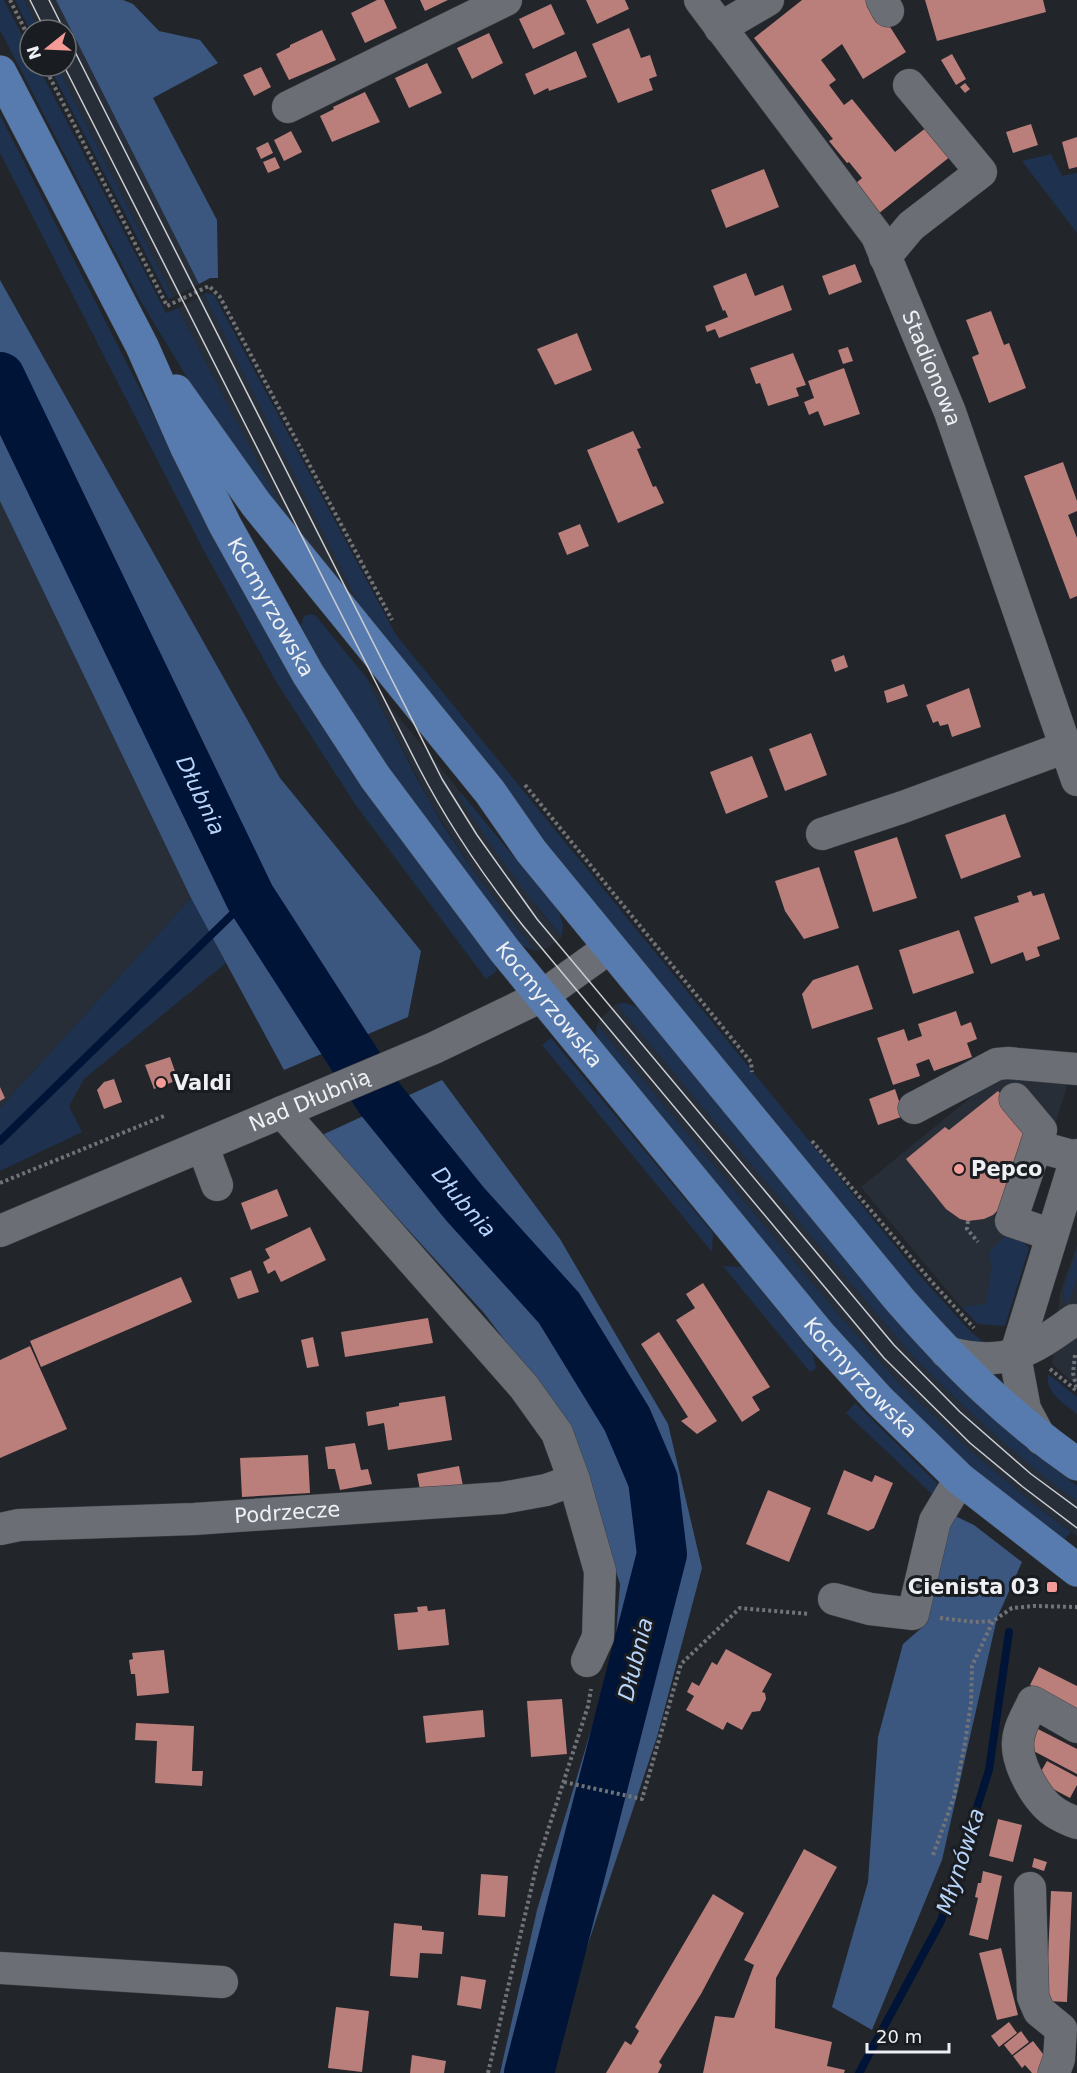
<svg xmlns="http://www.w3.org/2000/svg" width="1077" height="2073" viewBox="0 0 1077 2073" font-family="'DejaVu Sans',sans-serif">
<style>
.built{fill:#272e38}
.green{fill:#1e324f}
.forest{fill:#3b5780}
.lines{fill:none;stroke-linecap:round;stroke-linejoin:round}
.stream{stroke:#001437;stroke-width:8}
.river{stroke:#001437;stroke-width:50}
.building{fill:#ba7e7b}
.minor-casing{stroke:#3d4044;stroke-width:33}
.major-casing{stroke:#3d4044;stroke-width:34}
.path{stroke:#707377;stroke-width:4;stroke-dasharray:3 3;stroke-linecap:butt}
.minor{stroke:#6b6f75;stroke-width:32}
.major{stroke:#577bae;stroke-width:33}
.tram{stroke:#cbcdd1;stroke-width:1.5}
.poi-dot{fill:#f59b97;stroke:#191c20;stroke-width:2}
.labels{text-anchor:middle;stroke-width:6;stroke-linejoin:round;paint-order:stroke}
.street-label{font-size:21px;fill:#eef0f3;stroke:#191c20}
.poi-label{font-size:21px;font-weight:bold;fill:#eef0f3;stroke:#191c20;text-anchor:start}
.water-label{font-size:22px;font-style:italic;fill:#b9d5fc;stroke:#191c20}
</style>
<rect width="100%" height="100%" fill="#22252a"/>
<path class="built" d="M24,0h32l143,284 -26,13 -116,-231h9v-36h-27z
M204,294l172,344 -81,-102 -117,-228z
M0,501l191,397 -191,210z
M366,677l96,117 -3,2 82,117 21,24 -7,6 -10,6 -10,2 -61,-79 -44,-70z
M616,1004l292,347 50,50 57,51 62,49v35l-42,-31 -63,-53 -74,-70 -53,-60 -248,-297 5,-8z
M1003,1071l67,7 -80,247 -12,-1 -23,-24 -94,-113z
M1077,1245v141l-25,-22 8,-71z"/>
<path class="green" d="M0,0h4l26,51v15h8l128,247 12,-5 117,227 -79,-110 -76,-125 -140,-270z
M15,0h9l15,30h-9z
M49,66h8l116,231 -4,2z
M0,115l211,413 284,437 2,6 -11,8 -131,-175 -80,-124 -73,-133 -202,-394z
M1051,154l11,22 15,-3v60l-55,-72z
M207,293l7,2 182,340 517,633 57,63 18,15c-35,5 -62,-40 -83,-64l-529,-644 -172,-344z
M311,614l5,2 50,61 50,100 27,48 31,47 61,79 -14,-6 -122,-161 -66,-99 -32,-59 3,-10z
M462,794l96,116 5,14 -1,13c-38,-45 -72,-91 -103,-141z
M191,898l35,65 -142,116 -15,27 13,26 -82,39v-63z
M624,1003l11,3 6,4 252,308 73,75 71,62 40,31v15c-61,-44 -116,-96 -169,-150l-292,-347z
M597,1025l248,297 53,60 74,70 63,53 36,27 -7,8 -53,-39 -59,-50 -52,-51 -60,-67 -238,-289 -6,-11z
M551,1038l162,195 -1,19 -170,-207z
M1010,1236l10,3 9,9 -24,78 -27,-2 -16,-17 24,-3 6,-39 -3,-7 1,-7 14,-13z
M1077,1249v29l-10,28 -4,-14z
M723,1266l19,1 70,86 4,15 -6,4z
M1048,1374l29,23v17c-14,-11 -32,-21 -29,-40z
M855,1403l82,80 -2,14 -89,-84z"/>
<path class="forest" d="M56,0h67l10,4 26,27 41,9 18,23 -65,35 64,122 1,58h-8l-11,6z
M0,280l280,498 141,173 -13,66 -124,53 -93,-172 -191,-397z
M442,1080l118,159 108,185 34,144 -45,169 -104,312 -4,24h-49l37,-163 78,-260 5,-66 -52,-160 -84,-111 -162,-178z
M953,1515l21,10 48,37 -25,56 -55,242 -70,170 -40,-23 36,-125 10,-145 25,-93 24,-21 20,-101z"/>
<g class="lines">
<path class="stream" d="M0,1141l250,-244
M859,2073l82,-152 48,-151 20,-138"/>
<path class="river" id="s1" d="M0,377l250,520 130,202 85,105 94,104 68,111 26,61 9,74 -133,519"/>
</g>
<path class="building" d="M377,0h7l13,28 -32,15 -14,-30z
M420,0h28l-23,11z
M586,0h39l4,9 -32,15z
M802,0h71l33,52 -43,27 -21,-35 -21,16 15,20 -7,5 15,20 8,-6 43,53 32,-25 24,29 -73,58 -23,-30 7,-6 -13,-16 -2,1 -18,-22 4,-2 -79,-101z
M925,0h118l3,12 -109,29z
M551,4l14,30 -32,15 -14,-30z
M629,28l12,30 9,-3 7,21 -8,3 4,11 -35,13 -26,-59z
M322,30l14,30 -47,20 -13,-26 14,-7v-2z
M489,33l14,30 -31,16 -15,-31z
M576,51l11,26 -38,14 -1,-3 -14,7 -9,-21z
M952,54l14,25 -10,6 -15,-25z
M427,63l15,30 -33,15 -14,-30z
M261,67l10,20 -17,9 -11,-21z
M965,83l5,6 -5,4 -5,-6z
M365,92l15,30 -48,20 -12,-26 14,-7 -1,-2z
M1031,124l7,21 -25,8 -7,-21z
M291,131l11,21 -18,9 -10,-21z
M1077,137v30l-8,2 -7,-27z
M268,142l5,11 -12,6 -5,-11z
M275,157l5,11 -12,5 -5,-11z
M764,169l15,38 -53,21 -15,-38z
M855,264l7,18 -33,13 -7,-19z
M746,273l9,23 28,-11 9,25 -73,28 -4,-9 -8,3 -2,-6 23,-9 -3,-7 -2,1 -10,-25z
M991,311l13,34 5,-2 17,45 -37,15 -17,-46 7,-3 -13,-34z
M577,333l15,37 -37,15 -18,-36z
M848,347l5,14 -10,3 -5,-14z
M793,353l13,32 -10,3 3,8 -31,10 -8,-23 -4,1 -6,-16z
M844,368l16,46 -36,12 -6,-15 -9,4 -5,-13 10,-4 -6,-17z
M633,431l8,17 -4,1 16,38 3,-1 8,17 -46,20 -31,-73z
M1063,462l14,39v10l-9,4 9,23v58l-7,3 -46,-123z
M580,524l9,22 -22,9 -9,-22z
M844,655l4,12 -13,5 -4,-12z
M904,684l4,12 -21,7 -3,-12z
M969,688l12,39 -29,10 -4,-13 -8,2 -2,-5 -5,2 -7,-18z
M811,733l16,42 -42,16 -16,-42z
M752,756l16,41 -42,17 -16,-42z
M1005,814l16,43 -60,22 -16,-44z
M897,837l20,61 -44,14 -19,-61z
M819,867l20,61 -35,11 -19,-28 -10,-30z
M1031,891l2,5 11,-3 16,46 -23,8 3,9 -11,4 -3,1 -3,-9 -32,12 -17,-47 45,-15 -2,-6z
M959,930l15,43 -61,21 -14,-44z
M858,965l15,44 -61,20 -10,-35 11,-14z
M956,1011l5,15 10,-4 6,17 -10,4 5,14 -38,14 -5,-12 -13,5 4,12 -27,9 -16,-47 27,-9 4,12 14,-5 -4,-12z
M170,1057l8,23 -24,9 -9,-24z
M114,1079l8,23 -18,7 -7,-19 7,-8z
M0,1087l5,11 -5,3z
M895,1089l9,27 -26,9 -9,-26z
M998,1091l34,38 -31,78 -8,8 -9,4 -16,2 -8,-2 -14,-10 -40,-50 39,-32 4,3z
M277,1189l11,27 -37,14 -10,-27z
M310,1227l16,33 -45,22 -6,-12 -7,4 -5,-12 7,-4 -5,-9z
M251,1270l8,22 -21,7 -8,-21z
M181,1277l11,25 -151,65 -11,-26z
M703,1283l67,104 -18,10 8,13 -18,12 -66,-102 19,-12 -9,-14z
M428,1318l5,25 -88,14 -4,-25z
M659,1332l58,89 -20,13 -16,-13 7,-4 -47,-73z
M313,1337l6,29 -12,2 -6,-28z
M30,1346l37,83 -67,29v-98z
M445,1396l7,44 -64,10 -4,-27 -16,3 -2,-14 33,-6v-3z
M355,1443l6,27 7,-1 4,15 -32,6 -5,-21h-7l-3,-22z
M308,1455l2,38 -68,4 -2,-39z
M459,1466l4,20 -42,9 -4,-21z
M844,1470l28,12 3,-7 18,8 -19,45 -6,3 -41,-17z
M768,1490l43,18 -22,54 -43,-18z
M427,1606l1,5 17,-2 4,36 -51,5 -4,-36 24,-2 -1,-5z
M726,1649l46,25 -10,18 3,1 1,6 -6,12 -8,1 -10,18 -15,-8 -4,8 -37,-20 8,-14 -7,-4 5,-10 7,4 13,-24 5,3z
M164,1650l5,43 -32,3 -2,-22h-4l-2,-14 4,-1 -1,-6z
M1039,1667l38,19v24l-47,-25z
M562,1699l5,55 -36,3 -4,-56z
M483,1710l2,27 -59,6 -3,-27z
M136,1723l58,3 -2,45h11l-1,15 -47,-3 2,-42 -22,-1z
M1036,1728l41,21v25l-51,-27z
M1047,1761l30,16v8l-7,13 -34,-18z
M998,1819l24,6 -9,37 -24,-6z
M804,1849l33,18 -61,111 -1,50 57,14 -5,24 18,4 -1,3h-141l12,-57 19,2 20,-53 -10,-5z
M1034,1858l13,4 -3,9 -12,-4z
M983,1871l19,5 -14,64 -19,-5 9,-37 -3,-1 3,-14h3z
M481,1874l27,2 -3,41 -27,-2z
M1051,1891l21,1 -5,110 -21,-1z
M713,1894l31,19 -43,81 -42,68 3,3 -4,8h-52l19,-32 6,4 8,-14 -4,-4z
M394,1923l28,3v4l22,2 -2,22 -22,-1 -2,25 -28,-2z
M1001,1948l17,67 -21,5 -18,-67z
M461,1976l25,4 -5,29 -24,-4z
M336,2007l33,4 -7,61 -34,-4z
M1009,2022l8,11 -18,14 -8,-11z
M1021,2031l8,11 -17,13 -8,-10z
M1033,2041l17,22 -12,10h-6l-7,-8 -3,3 -9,-12z
M412,2055l34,6 -2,12h-34z"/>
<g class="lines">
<defs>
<g id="minor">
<path id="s2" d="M700,0l177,236 73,176 127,368"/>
<path d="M882,0l6,11"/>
<path d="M720,28l48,-28"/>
<path d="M288,107l218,-107"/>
<path d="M885,257l26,-31 70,-54 -72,-87"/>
<path d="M822,834l81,-27 163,-60"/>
<path d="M1015,1099l26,31 -5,16"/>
<path d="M914,1108l83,-44 11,-1 69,6"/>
<path d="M282,1112l242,275 33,46 17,47 26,91 -2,66 -11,24"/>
<path d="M203,1147l14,38"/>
<path id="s3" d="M0,1231l434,-183 108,-52 67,-48"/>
<path d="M1052,1235l-41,-14 25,-75 40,11"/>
<path d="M946,1352c56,16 83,1 128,-32"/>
<path d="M1041,1439l-16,-30 -10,-53 62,-201"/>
<path id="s4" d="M0,1529l19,-4 175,-6 308,-21 44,-8 28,-10"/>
<path d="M834,1599l36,10 43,5 22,-93 25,-42"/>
<path d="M1077,1727l-44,-25c-6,13 -14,25 -15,39 -2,20 14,49 27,63 8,9 21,15 32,19"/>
<path d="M1030,1888l3,109 6,14 22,18 -2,30 -5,14"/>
<path d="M0,1968l222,14"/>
</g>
<g id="major">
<path id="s5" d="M0,72l142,274 45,102 38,77 83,149 67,103 130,174 314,383 60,66 81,79 117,91"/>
<path d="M176,391l80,113 234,288 41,59 368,448c55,63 109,117 178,165"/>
</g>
</defs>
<use href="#minor" class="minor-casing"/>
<use href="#major" class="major-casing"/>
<path class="path" d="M10,0l20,40
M44,66l123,240 42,-20 11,11 172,323
M525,785l226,277 1,10
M812,1141l119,140 43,47
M0,1183l164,-67
M968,1221l-1,8 11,13
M1075,1355l-2,18 4,17
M1050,1369l27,22
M940,1618l35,4 18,-1
M564,1782l78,17 39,-135 59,-56 69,6
M933,1855l21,-58 11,-54 6,-40 1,-37 21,-45 19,-13 22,-2 43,1
M488,2073l49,-209 51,-158 3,-17"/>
<use href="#minor" class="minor"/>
<use href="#major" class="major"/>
<path class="tram" d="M30,0l15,30
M49,0l15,30
M66,34l376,745 35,56 60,84 357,426 66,67 71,62 46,34
M64,66l354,700c30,58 66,111 106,161l360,431 86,85 53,44 54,41"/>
</g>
<g class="poi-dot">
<circle cx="161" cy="1083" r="6"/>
<circle cx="959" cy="1169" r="6"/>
<rect x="1046" y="1581" width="12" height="12" rx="3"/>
</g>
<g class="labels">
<g class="street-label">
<text dy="7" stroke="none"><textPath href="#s2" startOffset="438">Stadionowa</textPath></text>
<text dy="7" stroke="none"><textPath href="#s5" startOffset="600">Kocmyrzowska</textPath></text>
<text dy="7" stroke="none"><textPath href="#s5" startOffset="1086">Kocmyrzowska</textPath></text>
<text dy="7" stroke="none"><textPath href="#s3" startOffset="336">Nad Dłubnią</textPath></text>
<text dy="7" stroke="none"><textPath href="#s5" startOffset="1572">Kocmyrzowska</textPath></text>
<text dy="7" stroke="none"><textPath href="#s4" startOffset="288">Podrzecze</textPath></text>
</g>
<g class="poi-label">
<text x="173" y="1090">Valdi</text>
<text x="971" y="1176">Pepco</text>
<text x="1040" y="1594" text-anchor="end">Cienista 03</text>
</g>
<g class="water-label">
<text dy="8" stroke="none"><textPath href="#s1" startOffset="464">Dłubnia</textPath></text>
<text dy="8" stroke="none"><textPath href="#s1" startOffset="950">Dłubnia</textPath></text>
<text transform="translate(635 1659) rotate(-76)" y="8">Dłubnia</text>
<text transform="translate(960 1861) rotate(-72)" y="8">Młynówka</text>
</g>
</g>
<g transform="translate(48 48) rotate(252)"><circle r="28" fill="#191c20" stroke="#6e7174" stroke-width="1.5"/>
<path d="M0-4.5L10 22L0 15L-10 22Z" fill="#f59b97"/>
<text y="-9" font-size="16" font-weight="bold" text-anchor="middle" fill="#eef0f3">N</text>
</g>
<path d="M867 2043v9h82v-9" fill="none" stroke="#eef0f3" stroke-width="3"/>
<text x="876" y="2043" font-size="18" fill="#eef0f3" stroke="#191c20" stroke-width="4.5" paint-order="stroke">20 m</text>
</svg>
